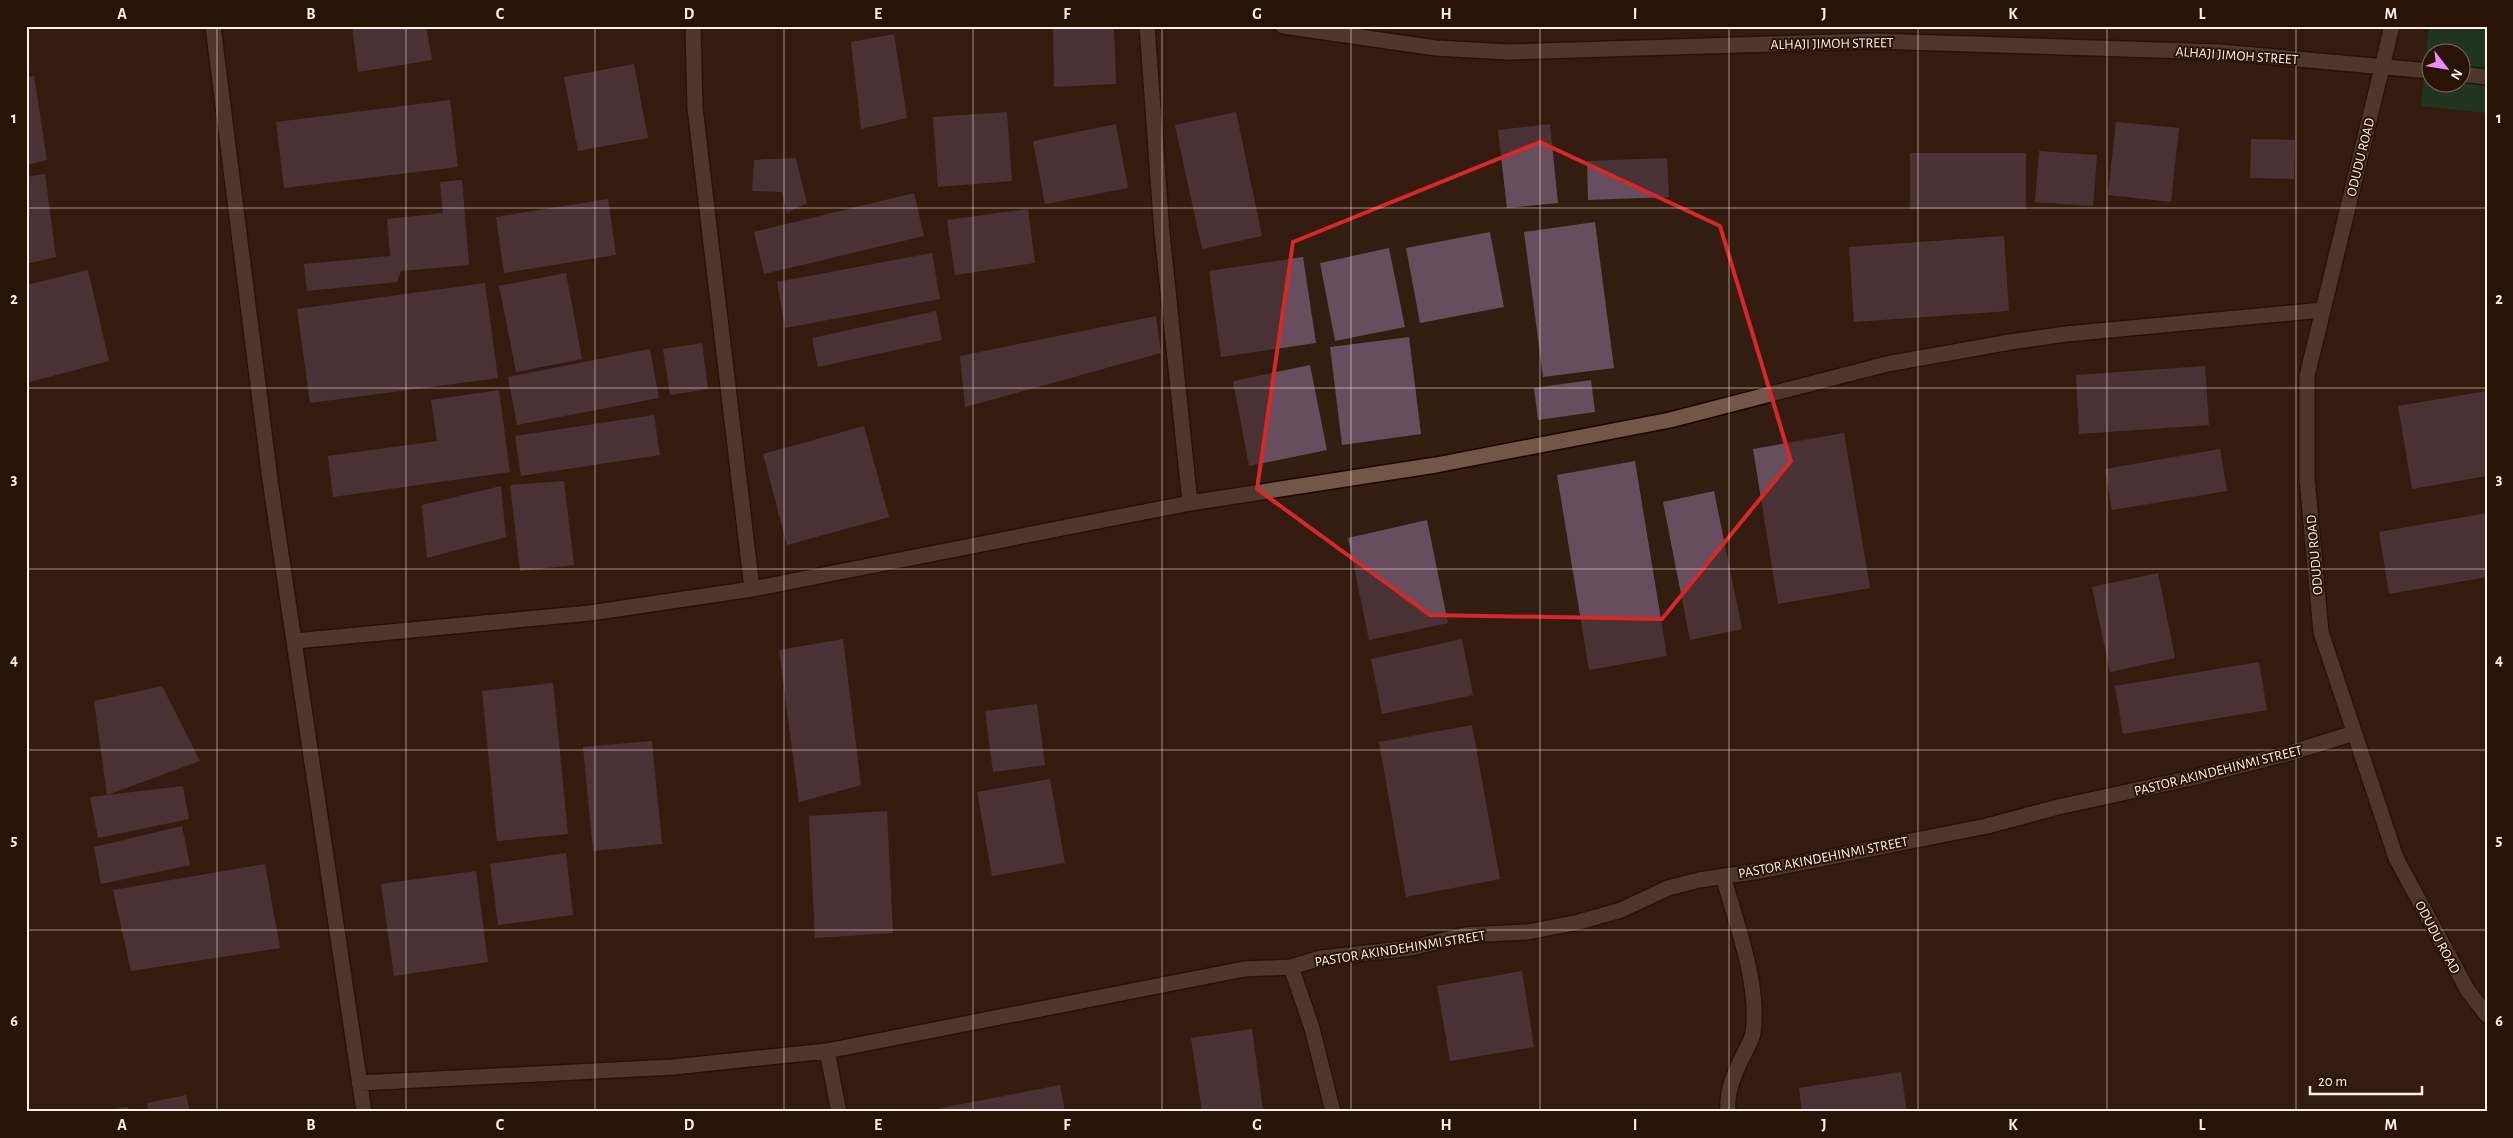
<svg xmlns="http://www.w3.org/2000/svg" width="2513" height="1138" viewBox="0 0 2513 1138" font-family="'Alegreya Sans',sans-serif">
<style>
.green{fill:#0b5233;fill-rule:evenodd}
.building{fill:#674d5d}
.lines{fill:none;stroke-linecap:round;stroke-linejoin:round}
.street-casing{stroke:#1a0600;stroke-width:18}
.street{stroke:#725749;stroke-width:15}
.marked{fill:none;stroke:#d62828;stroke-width:4;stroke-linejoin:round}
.grid{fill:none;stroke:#fef1ea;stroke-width:1;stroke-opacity:0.55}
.labels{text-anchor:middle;stroke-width:4;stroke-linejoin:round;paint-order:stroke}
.street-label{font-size:14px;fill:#fef1ea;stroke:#291307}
.neatline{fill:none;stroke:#fef1ea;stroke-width:2}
.grid-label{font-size:16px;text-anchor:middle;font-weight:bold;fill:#fef1ea}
</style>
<rect width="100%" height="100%" fill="#331c10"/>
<path class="green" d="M2429,26h58v87l-66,-7zM2430,52h30v30h-30z"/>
<path class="building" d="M352,26h74l6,34 -74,12z
M1053,26h61l2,58 -62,3z
M894,34l13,84 -46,11 -10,-87z
M634,64l14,74 -70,13 -14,-74z
M34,76l13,84 -21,5v-88z
M450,100l8,67 -174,21 -8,-66z
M1007,112l5,69 -74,6 -5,-70z
M1236,112l26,124 -60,13 -27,-124z
M2116,122l63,6 -8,74 -63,-7z
M1116,124l12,64 -83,16 -12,-63z
M1550,124l8,79 -51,5 -9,-78z
M2251,139l44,1 -1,39 -44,-1z
M2039,151l58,4 -4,51 -58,-4z
M1910,153h116v56h-116z
M796,158l11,45 -20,10 -5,-21 -30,-1 2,-31z
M1667,158l2,39 -81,3 -1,-39z
M45,174l11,83 -30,7v-87z
M462,180l7,85 -68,6 -4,11 -90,9 -3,-27 86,-8 -3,-37 56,-6 -3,-31z
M914,193l10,43 -160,38 -10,-42z
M608,199l8,56 -112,18 -8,-56z
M1028,209l7,54 -80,12 -8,-55z
M1595,222l19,146 -71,9 -19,-145z
M1490,232l14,75 -84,16 -14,-75z
M2004,236l5,75 -155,11 -5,-75z
M1389,248l16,79 -70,14 -15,-78z
M932,253l8,46 -155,29 -8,-46z
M1303,257l13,86 -95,14 -12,-86z
M88,270l21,91 -83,22v-98z
M566,273l16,86 -66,13 -17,-86z
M485,283l13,95 -188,25 -13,-94z
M936,311l6,29 -124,27 -6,-29z
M1156,316l5,37 -196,54 -5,-51z
M1409,337l12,97 -79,11 -12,-98z
M702,343l6,46 -38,6 -7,-46z
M650,349l9,49 -142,27 -9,-48z
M1310,365l17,85 -78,16 -16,-85z
M2205,366l4,59 -130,9 -3,-59z
M1591,380l4,32 -57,8 -4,-32z
M499,390l11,82 -177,25 -5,-41 109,-15 -6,-41z
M2487,391v85l-75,13 -14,-83z
M654,415l6,40 -139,21 -6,-40z
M864,426l25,91 -102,28 -24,-91z
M1844,433l26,155 -92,16 -25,-155z
M2220,449l7,42 -115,19 -7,-41z
M1635,461l32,195 -78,14 -32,-195z
M564,481l10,84 -54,6 -10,-86z
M501,486l5,51 -79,21 -5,-53z
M1714,491l28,138 -52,11 -27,-138z
M2487,513v64l-98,17 -10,-62z
M1427,520l21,103 -79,17 -21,-102z
M2158,573l17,85 -65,14 -18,-85z
M843,639l18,146 -62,17 -20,-152z
M1462,639l11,56 -91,19 -11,-55z
M2259,662l8,48 -144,24 -8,-48z
M553,683l15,151 -71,7 -15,-150z
M162,686l38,75 -93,34 -13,-94z
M1037,704l8,61 -52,7 -8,-61z
M1472,725l28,154 -94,18 -27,-155z
M652,741l10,103 -69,7 -10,-104z
M1050,779l15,84 -73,13 -15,-84z
M183,786l6,33 -91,19 -8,-41z
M887,811l6,122 -78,5 -6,-122z
M182,826l8,39 -89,19 -7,-37z
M566,853l7,62 -75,10 -8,-61z
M265,864l15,84 -149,23 -18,-81z
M476,871l12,91 -94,14 -13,-92z
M1522,971l12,76 -84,14 -13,-75z
M1252,1029l11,81 -61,2 -11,-74z
M1901,1072l6,40h-105l-3,-24z
M1060,1085l5,27h-139v-1z
M186,1095l4,17h-42l-1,-9z
M128,1107l1,5h-29v-1z"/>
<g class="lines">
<defs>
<path id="street" d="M213,26l57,454 94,632
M693,26l2,82 57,481
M1147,26l15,207 28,270
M1283,26l153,22 72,4 365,-11 347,11 210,19
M2392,26l-85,350v102l14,154 75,226 72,133 19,24
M2460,74l27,3
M295,641l295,-28 162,-24 438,-86 246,-38 234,-45 217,-56 123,-22 56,-8 257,-24
M1723,876c13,47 37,108 30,157 -1,7 -6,14 -9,21 -9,18 -18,37 -16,58
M1291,967l30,-9 90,-10 54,-13 63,-3 51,-10 42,-12 47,-22 31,-8 61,-9 227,-45 71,-19 129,-28 103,-26 64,-20
M827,1051l12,61
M359,1083l314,-16 154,-16 417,-82 47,-2 21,61 21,84"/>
</defs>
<use href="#street" class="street-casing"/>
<use href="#street" class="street"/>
</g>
<path d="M0 0H2513V1138H0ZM1540,142l180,84 71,235 -129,158 -232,-4 -173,-126 36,-247z" fill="#331c10" fill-opacity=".55" fill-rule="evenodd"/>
<path class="marked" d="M1540,142l180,84 71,235 -129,158 -232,-4 -173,-126 36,-247z"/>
<path class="grid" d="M217,26v1086M406,26v1086M595,26v1086M784,26v1086M973,26v1086M1162,26v1086M1351,26v1086M1540,26v1086M1729,26v1086M1918,26v1086M2107,26v1086M2296,26v1086M26,208h2461M26,388h2461M26,569h2461M26,750h2461M26,930h2461"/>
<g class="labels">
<g class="street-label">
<text transform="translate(1832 43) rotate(-1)" y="5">ALHAJI JIMOH STREET</text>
<text transform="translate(2237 55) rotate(4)" y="5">ALHAJI JIMOH STREET</text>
<text transform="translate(2360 157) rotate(-76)" y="5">ODUDU ROAD</text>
<text transform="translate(2314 555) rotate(-95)" y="5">ODUDU ROAD</text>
<text transform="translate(2218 770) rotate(-14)" y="5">PASTOR AKINDEHINMI STREET</text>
<text transform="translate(1823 857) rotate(-11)" y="5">PASTOR AKINDEHINMI STREET</text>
<text transform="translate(2438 937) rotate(62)" y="5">ODUDU ROAD</text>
<text transform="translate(1400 948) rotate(-9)" y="5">PASTOR AKINDEHINMI STREET</text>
</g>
</g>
<rect width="2513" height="1138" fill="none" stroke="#291307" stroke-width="55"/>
<g transform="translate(2446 68) rotate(121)"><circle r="24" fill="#291307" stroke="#7e6c62"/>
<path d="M0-4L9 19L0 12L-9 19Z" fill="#ec8cfb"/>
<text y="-8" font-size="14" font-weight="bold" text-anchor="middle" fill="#fef1ea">N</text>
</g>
<path d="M2310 1086v8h112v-8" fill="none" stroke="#fef1ea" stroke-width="2.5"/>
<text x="2318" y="1086" font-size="15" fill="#fef1ea" stroke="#291307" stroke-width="4" paint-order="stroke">20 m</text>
<rect x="28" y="28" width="2458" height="1082" class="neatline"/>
<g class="grid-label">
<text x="122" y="19">A</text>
<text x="311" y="19">B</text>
<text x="500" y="19">C</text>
<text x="689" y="19">D</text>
<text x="878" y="19">E</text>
<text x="1067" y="19">F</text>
<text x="1257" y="19">G</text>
<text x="1446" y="19">H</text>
<text x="1635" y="19">I</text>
<text x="1824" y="19">J</text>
<text x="2013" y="19">K</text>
<text x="2202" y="19">L</text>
<text x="2391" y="19">M</text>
<text x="14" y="123">1</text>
<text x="2499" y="123">1</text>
<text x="14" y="304">2</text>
<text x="2499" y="304">2</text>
<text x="14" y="484">3</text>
<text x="2499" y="484">3</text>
<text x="14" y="665">4</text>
<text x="2499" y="665">4</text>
<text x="14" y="845">5</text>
<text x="2499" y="845">5</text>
<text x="14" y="1026">6</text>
<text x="2499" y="1026">6</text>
<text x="122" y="1130">A</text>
<text x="311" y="1130">B</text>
<text x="500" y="1130">C</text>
<text x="689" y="1130">D</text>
<text x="878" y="1130">E</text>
<text x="1067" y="1130">F</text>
<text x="1257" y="1130">G</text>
<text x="1446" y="1130">H</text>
<text x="1635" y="1130">I</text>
<text x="1824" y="1130">J</text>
<text x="2013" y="1130">K</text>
<text x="2202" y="1130">L</text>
<text x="2391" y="1130">M</text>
</g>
</svg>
